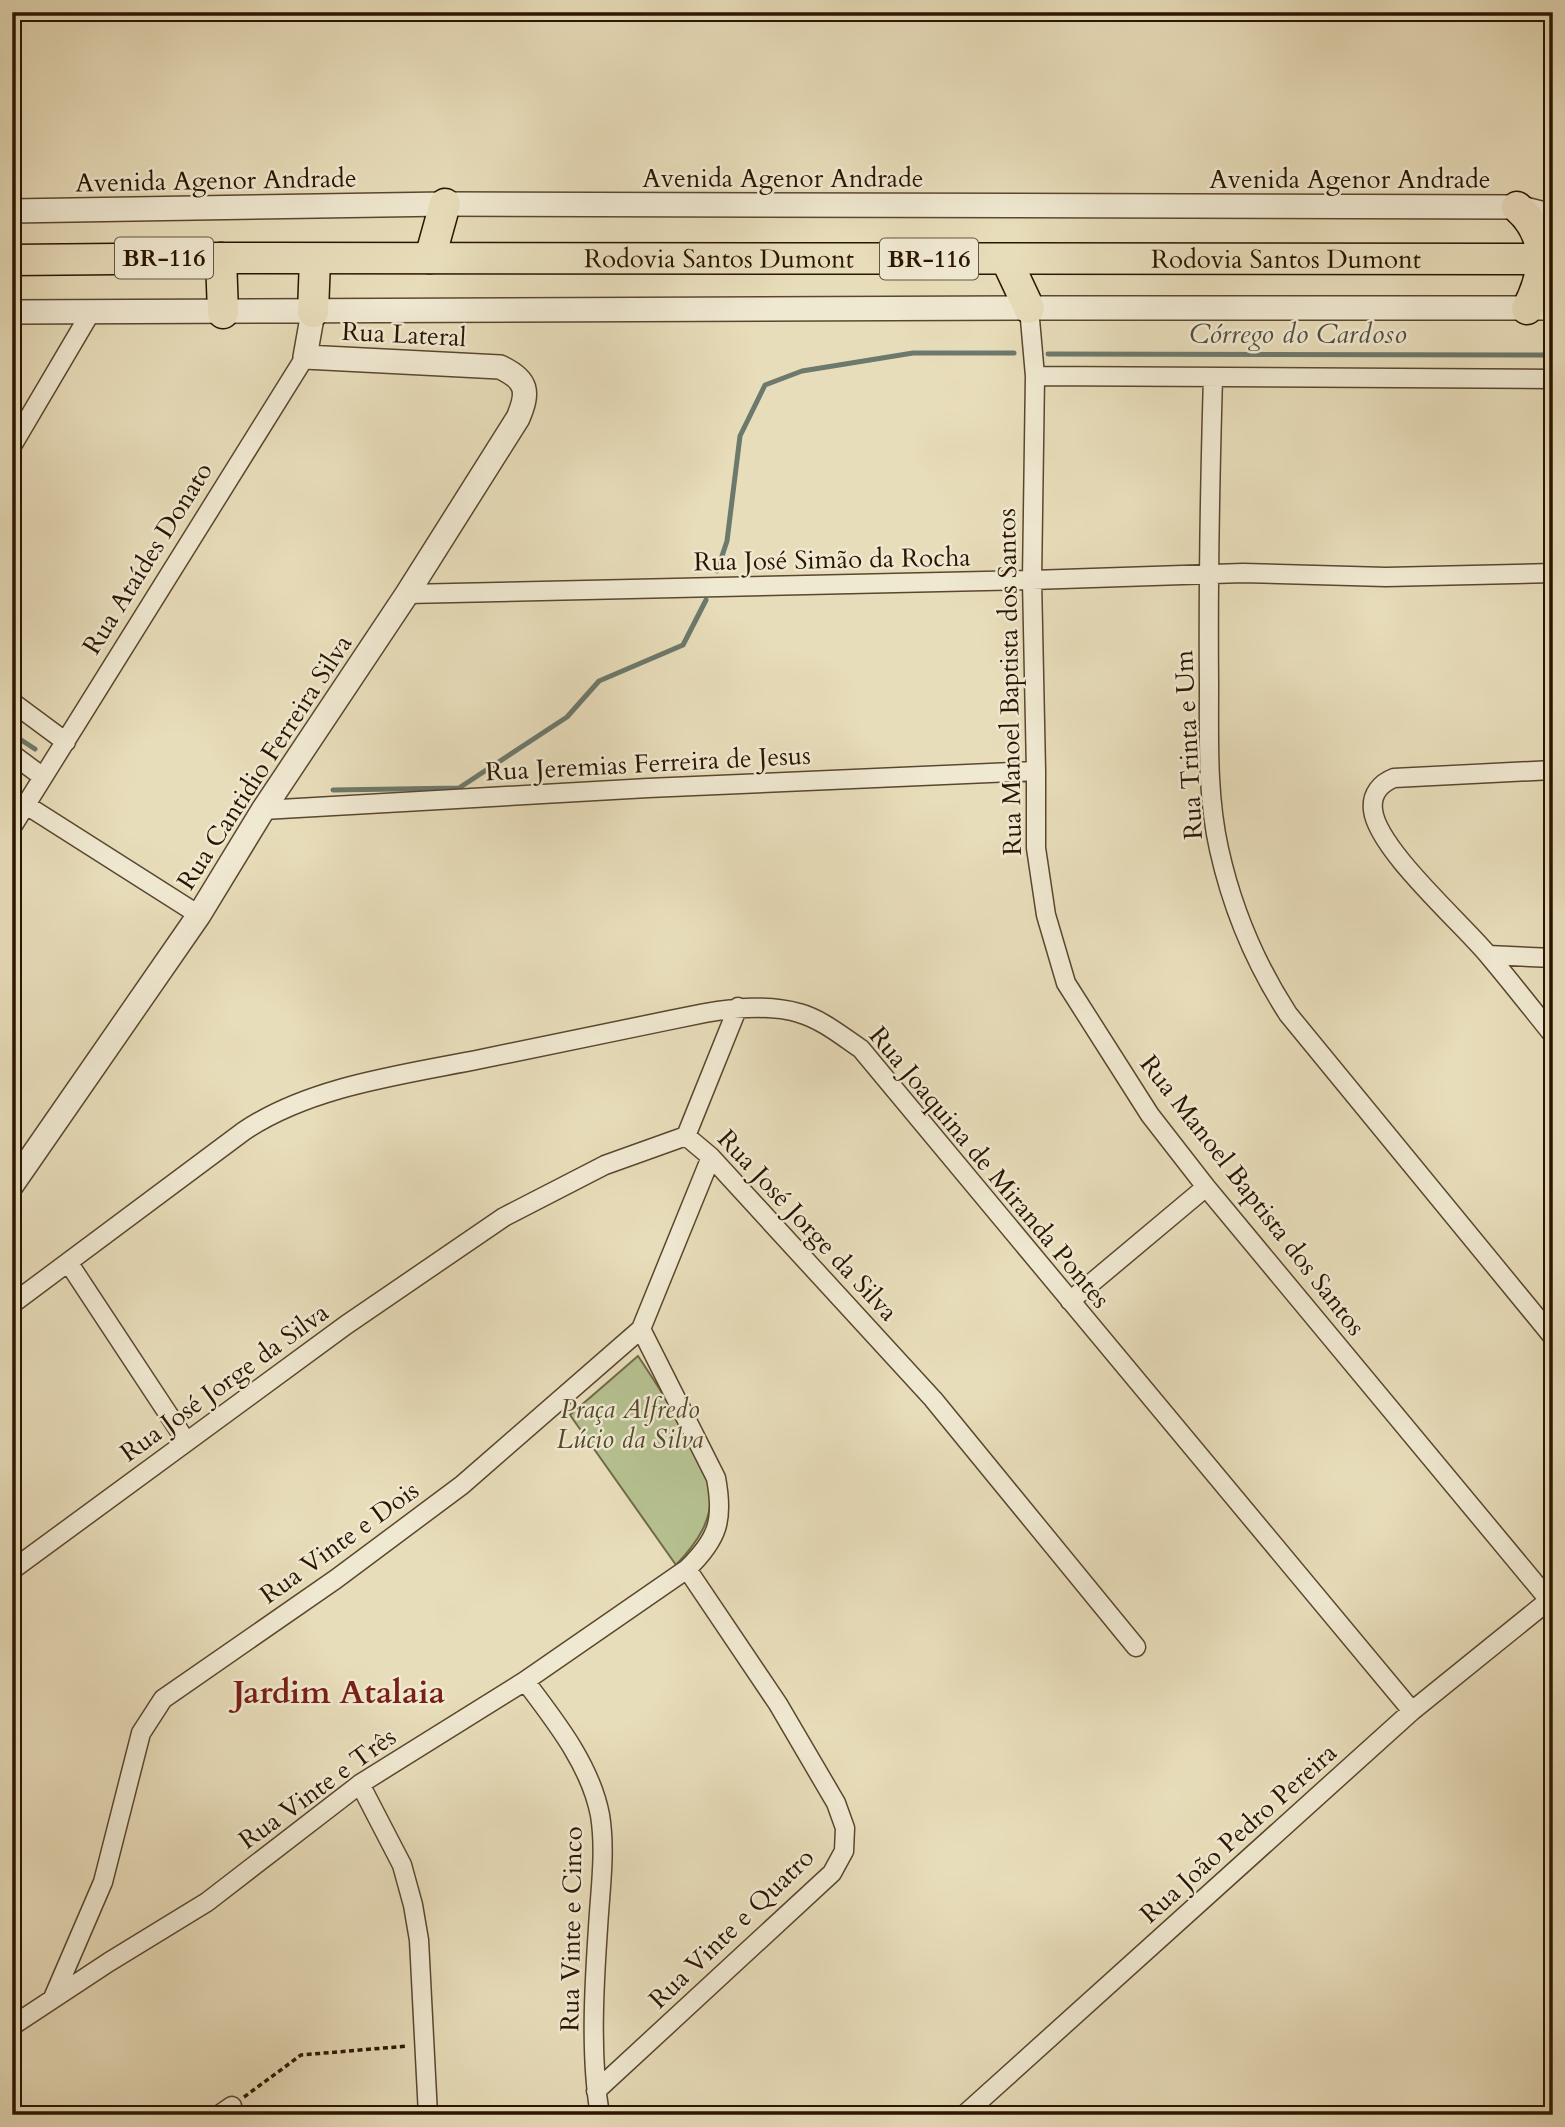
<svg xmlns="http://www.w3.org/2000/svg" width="1565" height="2127" viewBox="0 0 1565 2127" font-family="Cardo,serif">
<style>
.green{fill:#b6c190;stroke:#706b48;stroke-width:2}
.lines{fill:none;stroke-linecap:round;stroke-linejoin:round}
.stream{stroke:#6c796c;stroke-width:5}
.minor-casing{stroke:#5a472e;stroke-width:21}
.tertiary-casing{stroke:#5a472e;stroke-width:26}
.trunk-casing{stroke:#2a1500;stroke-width:33}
.path{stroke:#2a1500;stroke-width:3.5;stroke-dasharray:5 3.5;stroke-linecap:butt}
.minor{stroke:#f0e9d2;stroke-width:18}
.tertiary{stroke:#f0e9d2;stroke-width:23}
.trunk{stroke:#e8ddba;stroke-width:30}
.labels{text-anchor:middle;stroke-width:5;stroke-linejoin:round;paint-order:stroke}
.shield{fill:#f0e9d2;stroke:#65553f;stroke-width:2}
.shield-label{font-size:24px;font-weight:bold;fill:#2a1500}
.street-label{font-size:26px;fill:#2a1500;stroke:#f0e9d2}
.park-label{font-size:26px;font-style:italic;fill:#54492b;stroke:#f0e9d2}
.water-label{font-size:28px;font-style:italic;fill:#504f3f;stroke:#f0e9d2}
.district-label{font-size:33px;font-weight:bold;fill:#7a1f14;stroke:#f0e9d2}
</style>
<rect width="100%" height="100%" fill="#e8ddba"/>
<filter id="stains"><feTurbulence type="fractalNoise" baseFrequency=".00286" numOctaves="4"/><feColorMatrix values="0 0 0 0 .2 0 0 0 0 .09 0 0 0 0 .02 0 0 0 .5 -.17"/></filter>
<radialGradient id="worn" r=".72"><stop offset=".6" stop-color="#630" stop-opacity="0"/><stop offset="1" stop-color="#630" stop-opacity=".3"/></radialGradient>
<path class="green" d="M638,1356c24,36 48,73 64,113 3,6 7,13 8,20 4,31 -14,55 -34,76l-106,-150z"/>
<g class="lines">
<path class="stream" d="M1048,354l501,1
M717,571l10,-30 13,-105 25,-51 37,-14 111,-18h101
M12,734l23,15
M333,790l126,-2 108,-71 32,-36 84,-36 23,-45"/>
<defs>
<path id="minor" d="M1029,308l6,68 -3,204 4,191v77l10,67 20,68 84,132 56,72 343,413
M1035,376l518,3
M1213,377c-3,103 -5,205 -4,308 0,53 -2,111 10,164 13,59 36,114 69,165l265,323
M12,446l79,-134
M407,594l625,-14 211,-7 143,4 167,-4
M12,702l54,40
M12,754l31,23
M1553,770l-159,8c-13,5 -23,16 -21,32 4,39 89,113 116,146 22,26 43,53 64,79
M26,805l173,110
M263,810l385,-22 388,-17
M12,827l293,-470
M1488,955l65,3
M686,1136l52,-129
M68,1262l118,179
M1070,1301l136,-114
M12,1304l232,-173c67,-45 158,-56 237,-72 74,-15 149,-31 224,-46 29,-5 64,-9 94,0 22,6 43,23 62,36l551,662
M12,1570l334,-245 158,-108 101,-52 81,-29 25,21 222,242 203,248
M525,1681c30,40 65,83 75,134 6,37 0,76 -2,113 -4,59 -8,129 2,187
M360,1784l42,81 11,40 6,35 9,175
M53,1998l50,-116 38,-149 22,-34 173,-120 126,-94 179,-156 70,-172
M12,2026l97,-64 98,-60 153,-118 165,-103 162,-112c31,-30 37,-49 29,-91l-75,-149
M596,2091l236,-218 12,-22 1,-23 -9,-25 -58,-99 -91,-135
M219,2115l13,-9
M964,2115l448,-404 141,-114"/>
<path id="tertiary" d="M12,211l433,-7 1072,3 36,9
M12,312l1017,-4h524
M12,1185l187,-270 64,-105 144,-216 111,-176c11,-26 10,-38 -18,-51l-195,-10 8,-45"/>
<g id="trunk">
<path d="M1517,207c33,29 29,66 10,102"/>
<path d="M221,258l2,55"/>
<path d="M430,258l15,-54"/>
<path d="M1006,259l23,49"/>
<path id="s1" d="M12,260l209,-2 1332,1"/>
<path d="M313,312l2,-53"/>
</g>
</defs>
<use href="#minor" class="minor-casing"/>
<use href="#tertiary" class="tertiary-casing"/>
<use href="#trunk" class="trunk-casing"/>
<path class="path" d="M244,2097l57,-42 107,-9"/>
<use href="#minor" class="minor"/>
<use href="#tertiary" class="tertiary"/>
<use href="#trunk" class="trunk"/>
</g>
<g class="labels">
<g class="shield">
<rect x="115" y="237.5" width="98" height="41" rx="5"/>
<rect x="880" y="238.5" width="98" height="41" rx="5"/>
</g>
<g class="shield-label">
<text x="164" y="266">BR-116</text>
<text x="929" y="267">BR-116</text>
</g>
<g class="street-label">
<text x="783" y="187">Avenida Agenor Andrade</text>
<text x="1350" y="188">Avenida Agenor Andrade</text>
<text transform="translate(216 180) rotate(-1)" y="9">Avenida Agenor Andrade</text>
<text dy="9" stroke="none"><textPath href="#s1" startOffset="707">Rodovia Santos Dumont</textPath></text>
<text dy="9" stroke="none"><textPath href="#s1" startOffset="1274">Rodovia Santos Dumont</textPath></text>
<text transform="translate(404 334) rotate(3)" y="9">Rua Lateral</text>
<text transform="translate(147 558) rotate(-58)" y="9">Rua Ataídes Donato</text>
<text transform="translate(832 559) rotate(-1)" y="9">Rua José Simão da Rocha</text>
<text transform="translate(1009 682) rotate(-91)" y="9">Rua Manoel Baptista dos Santos</text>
<text transform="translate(1188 745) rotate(-93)" y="9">Rua Trinta e Um</text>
<text transform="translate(264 762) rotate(-57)" y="9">Rua Cantidio Ferreira Silva</text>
<text transform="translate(648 763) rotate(-3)" y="9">Rua Jeremias Ferreira de Jesus</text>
<text transform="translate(990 1167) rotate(50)" y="9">Rua Joaquina de Miranda Pontes</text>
<text transform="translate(1253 1195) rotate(52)" y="9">Rua Manoel Baptista dos Santos</text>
<text transform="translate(808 1225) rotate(47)" y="9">Rua José Jorge da Silva</text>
<text transform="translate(224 1382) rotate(-36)" y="9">Rua José Jorge da Silva</text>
<text transform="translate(339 1542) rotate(-36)" y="9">Rua Vinte e Dois</text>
<text transform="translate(317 1788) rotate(-36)" y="9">Rua Vinte e Três</text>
<text transform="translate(1238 1833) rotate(-42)" y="9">Rua João Pedro Pereira</text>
<text transform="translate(731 1928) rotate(-44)" y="9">Rua Vinte e Quatro</text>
<text transform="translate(571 1929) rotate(-89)" y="9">Rua Vinte e Cinco</text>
</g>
<g class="park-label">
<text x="630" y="1418">Praça Alfredo<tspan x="630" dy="30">Lúcio da Silva</tspan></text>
</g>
<g class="water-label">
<text x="1298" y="343">Córrego do Cardoso</text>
</g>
<g class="district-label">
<text x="339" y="1703">Jardim Atalaia</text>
</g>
</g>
<rect width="1565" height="2127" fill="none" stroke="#e8ddba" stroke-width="42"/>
<rect x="14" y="14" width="1537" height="2099" fill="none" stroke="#2a1500" stroke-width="3.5"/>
<rect x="21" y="21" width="1523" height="2085" fill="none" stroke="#2a1500" stroke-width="2"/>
<rect width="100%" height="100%" filter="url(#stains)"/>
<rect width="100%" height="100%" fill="url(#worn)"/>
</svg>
